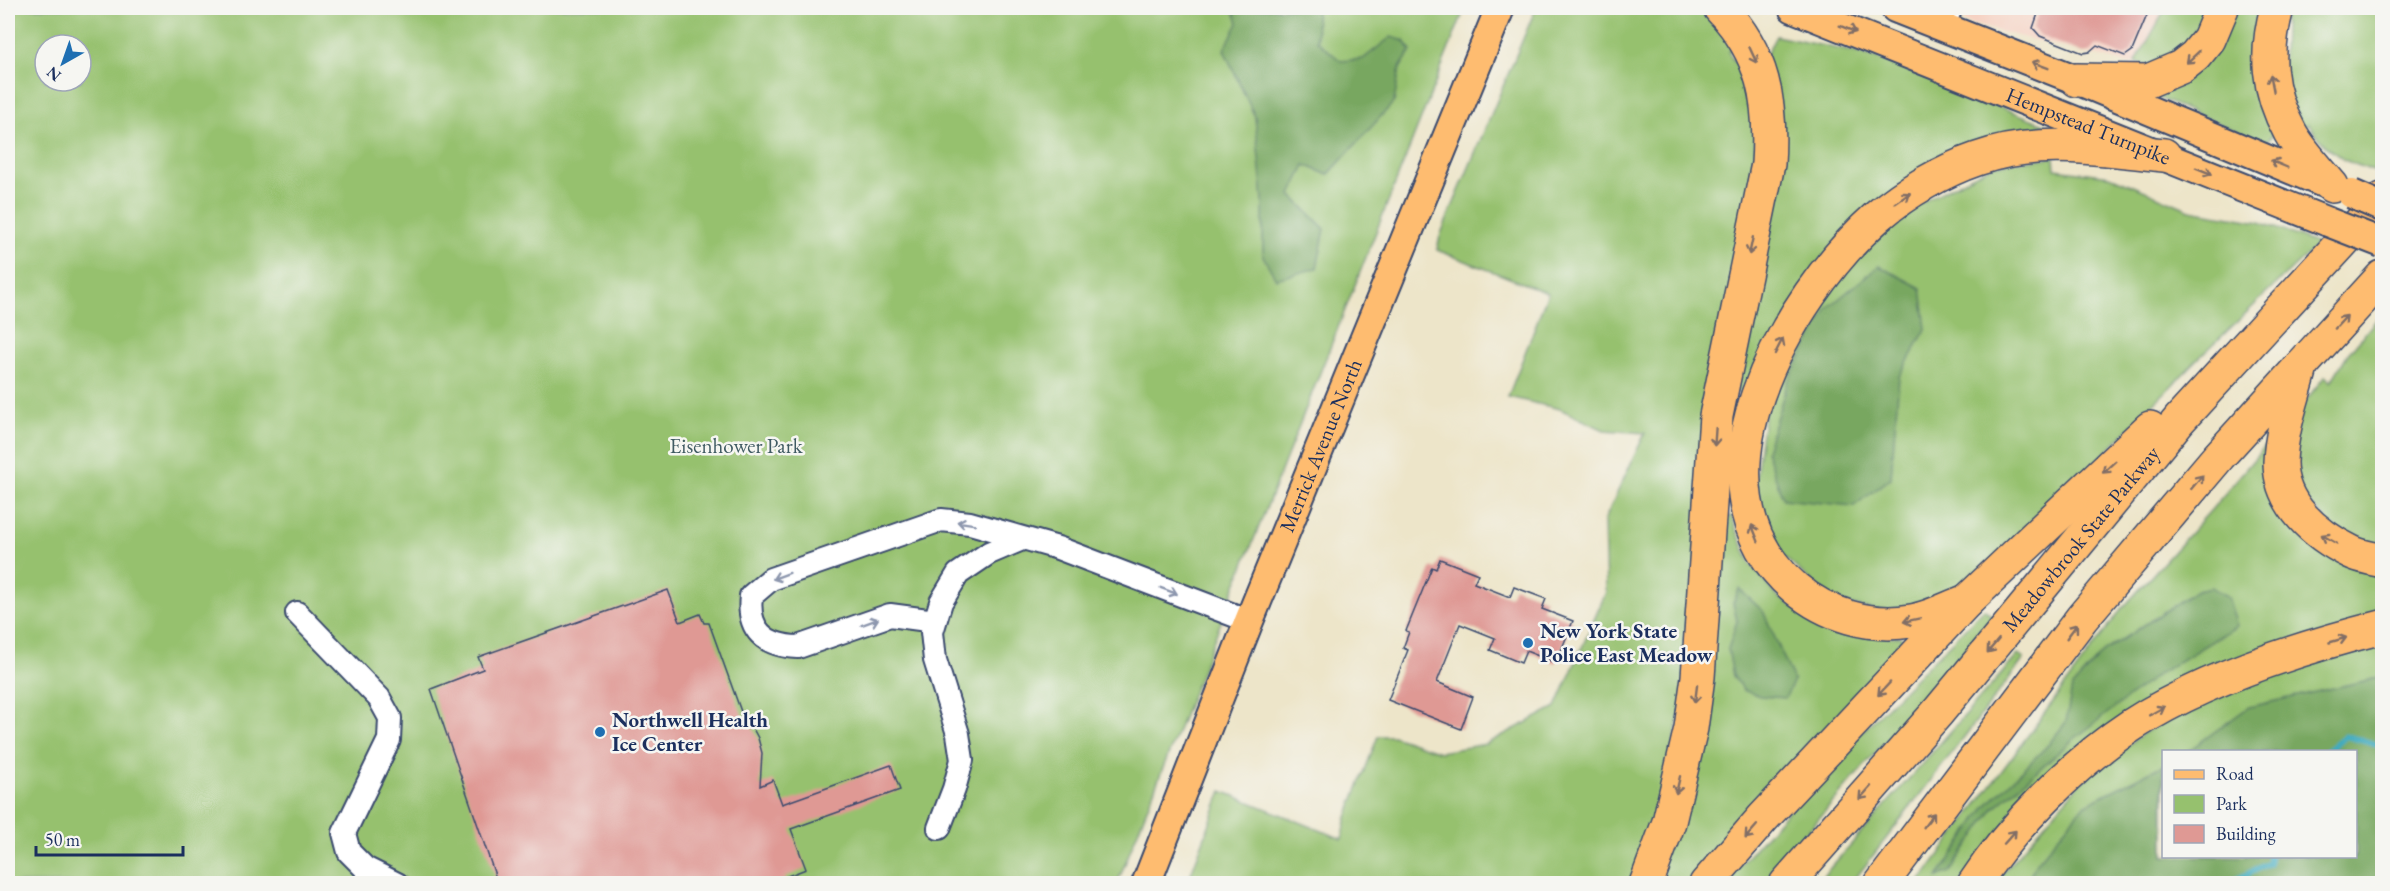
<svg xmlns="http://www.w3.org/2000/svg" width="2390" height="891" viewBox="0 0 2390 891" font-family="'EB Garamond',serif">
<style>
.built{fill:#f6d2c3}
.green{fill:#96c16e;stroke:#587866;stroke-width:1.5;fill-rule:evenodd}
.forest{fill:#78a761;stroke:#4a6b60;stroke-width:1.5}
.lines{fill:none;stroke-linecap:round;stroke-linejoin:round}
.stream{stroke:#40abc0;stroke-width:6}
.building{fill:#df9994}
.minor-casing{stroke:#3a4a6e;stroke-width:26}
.major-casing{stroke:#3a4a6e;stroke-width:32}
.highway-casing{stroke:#3a4a6e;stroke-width:36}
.minor{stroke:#fff;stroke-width:22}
.major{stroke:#febc70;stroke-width:28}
.highway{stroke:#febc70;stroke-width:33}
.major-bridge-casing{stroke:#3a4a6e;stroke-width:32;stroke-linecap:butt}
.major-bridge{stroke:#febc70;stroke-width:28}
.oneway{stroke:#816e66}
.oneway2{stroke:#8d97ae}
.poi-dot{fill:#1f6fb2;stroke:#f6f6f2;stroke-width:2}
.labels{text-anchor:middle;stroke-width:5;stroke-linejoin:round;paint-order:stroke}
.street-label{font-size:21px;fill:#1b2f5e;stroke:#f6f6f2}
.park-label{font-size:21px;fill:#405b63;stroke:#f6f6f2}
.poi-label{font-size:21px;font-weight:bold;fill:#1b2f5e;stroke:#f6f6f2;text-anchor:start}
</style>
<rect width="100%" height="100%" fill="#f6f6f2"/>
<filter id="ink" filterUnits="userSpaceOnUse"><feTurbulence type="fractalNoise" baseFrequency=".0167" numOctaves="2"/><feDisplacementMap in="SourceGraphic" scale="12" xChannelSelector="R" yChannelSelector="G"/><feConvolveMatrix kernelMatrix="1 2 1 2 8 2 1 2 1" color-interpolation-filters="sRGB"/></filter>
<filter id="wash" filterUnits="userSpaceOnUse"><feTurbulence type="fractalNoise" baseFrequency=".008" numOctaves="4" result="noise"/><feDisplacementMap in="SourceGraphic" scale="24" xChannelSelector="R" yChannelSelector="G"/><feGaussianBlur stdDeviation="1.35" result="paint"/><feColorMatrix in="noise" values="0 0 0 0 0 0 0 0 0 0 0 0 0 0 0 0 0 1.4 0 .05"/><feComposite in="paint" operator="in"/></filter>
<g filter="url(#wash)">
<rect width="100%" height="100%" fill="#ede5c9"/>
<path class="built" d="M1936,8h230l-30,54 -6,2 -160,-40z"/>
<path class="green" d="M8,8h1457l-348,876 -1109,-1zM45,45h36v36h-36z
M1536,8h161l21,17 17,23 -7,3 6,11 7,-2 14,47v42l-72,550 -20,91 -31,93 -445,1 35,-93 120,48 5,-22 31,-81h15l47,16 46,-8 70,-37 50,-115 -2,-71 41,-88 -41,-3 -44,-21 -52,-12 40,-104 -111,-43 3,-14z
M2166,8h46l-41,55 -26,3 -9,-4z
M2233,8h34l10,121 -11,14 -108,-45 -2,-5z
M2285,8h97v156l-6,8 -32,-12 -19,-14 -16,-22 -11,4 -17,-33z
M1776,36l92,19 199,78 -35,-3 -11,9 -106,35 -173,223 -10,-12 35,-332z
M2054,157l1,12 55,7 80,34 70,12 58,22 -121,116 -202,204 -51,34 -58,14 -50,-10 -66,-57 -16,-54 11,-80 48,-104 85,-92 95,-50z
M2382,313v240l-27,-6 -61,-58 -8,-42 17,-43 22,-28 6,6 16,-27z
M2270,440l-4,40 116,95v44l-193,65 -229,199 -42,1 202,-273 91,-101z
M1731,516l19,47 27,33 33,22 44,17 47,2 6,9 -217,237 -33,1 64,-365z
M1984,609l9,8 -230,266 -40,1 104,-117z
M2382,640v243l-389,1 86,-100 63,-50 66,-38zM2164,752h192v104h-192z
M2018,655l6,4 -172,224h-35z"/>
<path class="forest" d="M1233,8h76l7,3 1,30 24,20 22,-2 28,-22 14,4 6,10 -11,17 -6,34 -66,73 -23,-10 -14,30 34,34 -8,39 -41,11 -13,-23v-56l-8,-83 -31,-67 14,-27z
M1879,266l42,22 5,41 -27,48 -8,101 -37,28 -71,-7 -17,-48 23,-73 40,-71z
M2211,587l17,10 9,29 -77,47 -86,66 -80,69 -44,64 -12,5 47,-70 63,-62 18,-23 6,-35 31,-35 94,-62z
M1739,589l24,22 31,70 -9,17 -25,-2 -17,-6 -10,-14 -5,-27 9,-28 -4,-18z
M2382,677v206h-356l9,-18 49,-60 79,-40 1,91h192v-104l-168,-1 61,-44z"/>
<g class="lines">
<path class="stream" d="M2326,752l20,-16 36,10
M2228,884l41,-21v-7"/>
</g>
<g id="blocks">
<path class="building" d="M2040,8h110l-18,43 -7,5 -28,-11 -8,7 -6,1 -43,-17 -7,-8z
M1440,559l38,15 -4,9 36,14 4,-10 32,12 -4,10 31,12 -17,42 -30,-12 -5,12 -31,-13 5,-12 -35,-14 -23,58 36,15 -12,32 -73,-29 20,-50 -5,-2 6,-16 -3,-1 26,-64 4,2z
M668,590l12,32 20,-8 4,9h5l34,94 8,8 7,13 4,15 -2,33 13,-6 9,24 109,-39 9,25 -109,39 15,40 -21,8 3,7h-290l-67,-195 52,-20 -5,-12z"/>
</g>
</g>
<g filter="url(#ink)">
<use href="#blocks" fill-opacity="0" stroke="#3a4a6e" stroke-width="1.5"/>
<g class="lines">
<defs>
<path id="minor" d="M1942,28l9,-20
M297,613l82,85 11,20 -1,22 -45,93 5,19 16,16 32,16
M935,621l-45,-6 -92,32c-34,-1 -51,-18 -47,-51l20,-17 170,-59 29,3 88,25 191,73
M939,828l15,-39 8,-29 -4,-26 -23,-74 -3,-28 9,-30 17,-28 31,-21 33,-14"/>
<g id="major">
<path id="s1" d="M1793,8l535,214"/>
<path d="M1895,8l182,72 256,107"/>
<path id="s2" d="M1146,884l103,-263 251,-613"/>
</g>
<g id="highway">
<path d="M2277,8c-12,44 -10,82 13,124 10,19 28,37 42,54"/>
<path d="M2077,80l71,1 33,-14 14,-11 14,-17 13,-31"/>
<path d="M2300,371c-8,30 -19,60 -20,91 0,43 36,73 71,90 10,5 21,6 31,9"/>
<path d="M1967,601c-17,6 -37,17 -56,20 -41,7 -84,-6 -116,-33 -118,-101 -8,-291 83,-372 28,-24 64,-45 99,-57 60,-22 125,-10 187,-4"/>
<path d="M1646,884l23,-62 22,-94 7,-51 18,-261 52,-252c4,-62 -4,-110 -48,-156"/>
<path d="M1706,884l57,-66 204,-217 183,-173"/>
<path id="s3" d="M1786,884l152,-172 242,-293 202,-220"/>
<path d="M1881,884l201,-266 137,-162 163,-179"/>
<path d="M1974,884c38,-58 100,-121 158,-159 73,-47 167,-77 250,-98"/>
</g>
</defs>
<use href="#minor" class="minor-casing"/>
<use href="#major" class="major-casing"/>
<use href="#highway" class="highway-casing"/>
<use href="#minor" class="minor"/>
<use href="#major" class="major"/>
<use href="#highway" class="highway"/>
<defs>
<path id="major-bridge" d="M2352,194l30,13
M2328,222l54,21"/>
</defs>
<use href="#major-bridge" class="major-bridge-casing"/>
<use href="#major-bridge" class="major-bridge"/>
</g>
<defs><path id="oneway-shaft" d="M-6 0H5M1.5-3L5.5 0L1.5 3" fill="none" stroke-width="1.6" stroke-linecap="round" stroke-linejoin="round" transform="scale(1.5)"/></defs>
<g class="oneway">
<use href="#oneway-shaft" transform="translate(1848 29) rotate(22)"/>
<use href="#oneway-shaft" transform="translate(1753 55) rotate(65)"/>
<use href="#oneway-shaft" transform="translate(2193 57) rotate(137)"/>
<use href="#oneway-shaft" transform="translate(2040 65) rotate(-159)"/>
<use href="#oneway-shaft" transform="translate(2272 83) rotate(-101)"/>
<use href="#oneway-shaft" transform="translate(2279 164) rotate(-157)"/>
<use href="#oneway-shaft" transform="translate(2204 171) rotate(22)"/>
<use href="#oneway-shaft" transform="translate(1903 198) rotate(-35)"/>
<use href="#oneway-shaft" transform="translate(1751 246) rotate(102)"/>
<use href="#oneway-shaft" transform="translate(2341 322) rotate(-47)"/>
<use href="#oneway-shaft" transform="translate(1779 346) rotate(-63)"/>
<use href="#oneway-shaft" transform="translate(1715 437) rotate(94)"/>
<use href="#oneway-shaft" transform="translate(2109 467) rotate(137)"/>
<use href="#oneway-shaft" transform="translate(2197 482) rotate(-50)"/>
<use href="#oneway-shaft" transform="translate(1755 533) rotate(-112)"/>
<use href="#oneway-shaft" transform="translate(2329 539) rotate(-150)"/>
<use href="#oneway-shaft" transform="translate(1912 620) rotate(168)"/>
<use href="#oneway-shaft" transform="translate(2072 631) rotate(-53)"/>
<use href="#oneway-shaft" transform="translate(2338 640) rotate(-16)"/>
<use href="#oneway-shaft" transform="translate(1993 646) rotate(130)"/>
<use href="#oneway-shaft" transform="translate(1884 689) rotate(133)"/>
<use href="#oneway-shaft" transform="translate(1696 694) rotate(97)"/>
<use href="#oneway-shaft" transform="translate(2157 711) rotate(-29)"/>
<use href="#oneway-shaft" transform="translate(1678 785) rotate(103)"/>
<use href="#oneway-shaft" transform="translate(1865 793) rotate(132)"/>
<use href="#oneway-shaft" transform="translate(1929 820) rotate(-53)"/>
<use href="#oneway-shaft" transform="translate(1751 832) rotate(131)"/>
<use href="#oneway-shaft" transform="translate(2010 837) rotate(-48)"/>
</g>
<g class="oneway2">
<use href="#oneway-shaft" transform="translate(966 523) rotate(-171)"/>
<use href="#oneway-shaft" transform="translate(781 576) rotate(160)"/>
<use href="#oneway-shaft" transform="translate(1169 591) rotate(21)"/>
<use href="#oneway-shaft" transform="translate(870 622) rotate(-20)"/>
</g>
</g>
<g class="poi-dot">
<circle cx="1528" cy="643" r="6"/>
<circle cx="600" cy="732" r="6"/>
</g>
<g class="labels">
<g class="street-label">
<text dy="7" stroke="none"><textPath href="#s1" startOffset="318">Hempstead Turnpike</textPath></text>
<text dy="7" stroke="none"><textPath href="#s2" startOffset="472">Merrick Avenue North</textPath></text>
<text dy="7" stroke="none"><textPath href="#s3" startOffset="454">Meadowbrook State Parkway</textPath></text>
</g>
<g class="park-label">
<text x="736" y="453">Eisenhower Park</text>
</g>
<g class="poi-label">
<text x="1540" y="638">New York State<tspan x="1540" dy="24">Police East Meadow</tspan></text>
<text x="612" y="727">Northwell Health<tspan x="612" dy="24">Ice Center</tspan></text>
</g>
</g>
<rect width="2390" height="891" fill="none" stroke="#f6f6f2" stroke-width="30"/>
<rect x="2162" y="750" width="195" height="108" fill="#f6f6f2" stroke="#9ea6b7" stroke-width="1.5"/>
<rect x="2174" y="770" width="30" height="9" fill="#febc70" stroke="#9ea6b7" stroke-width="1.5"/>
<text x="2216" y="780" font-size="18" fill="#1b2f5e">Road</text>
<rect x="2174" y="795" width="30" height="18" fill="#96c16e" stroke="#9ea6b7" stroke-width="1.5"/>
<text x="2216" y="810" font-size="18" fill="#1b2f5e">Park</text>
<rect x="2174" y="825" width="30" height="18" fill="#df9994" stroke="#9ea6b7" stroke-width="1.5"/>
<text x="2216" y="840" font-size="18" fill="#1b2f5e">Building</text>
<g transform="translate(63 63) rotate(220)"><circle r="28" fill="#f6f6f2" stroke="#9ea6b7" stroke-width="1.5"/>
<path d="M0-4.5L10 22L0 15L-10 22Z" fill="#1f6fb2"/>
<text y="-9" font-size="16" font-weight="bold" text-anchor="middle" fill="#1b2f5e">N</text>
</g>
<path d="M36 846v9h147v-9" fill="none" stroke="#1b2f5e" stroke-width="3"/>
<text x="45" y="846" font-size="18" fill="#1b2f5e" stroke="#f6f6f2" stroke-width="4.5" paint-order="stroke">50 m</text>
</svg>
